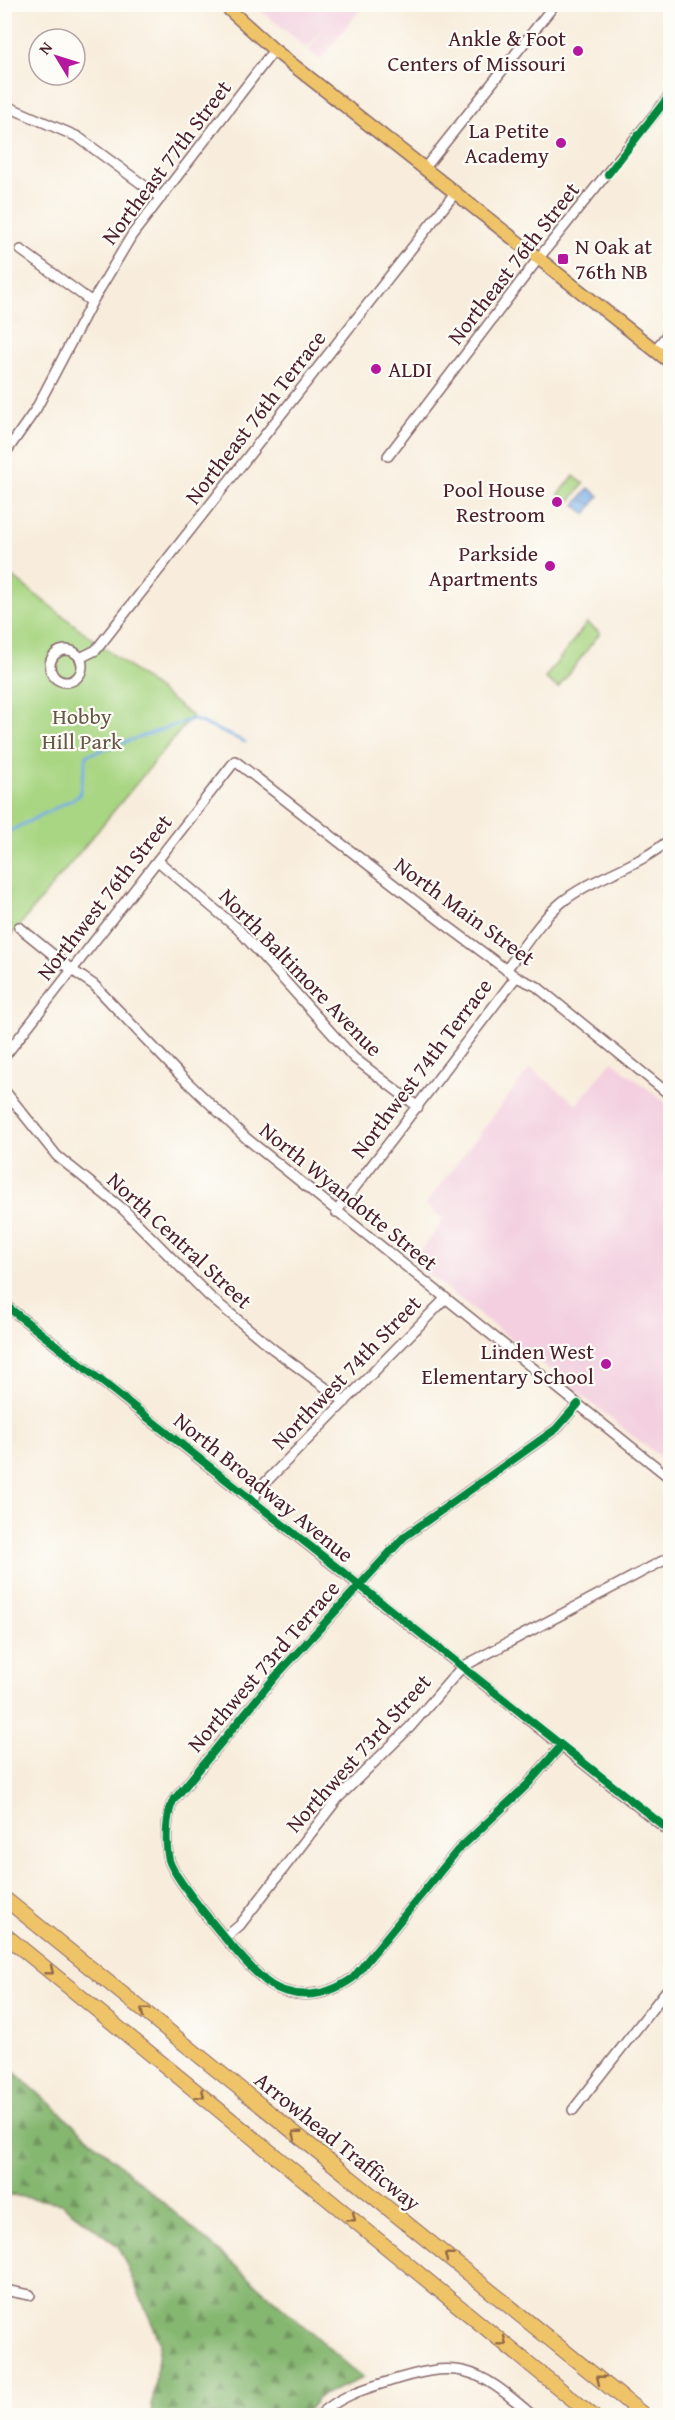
<svg xmlns="http://www.w3.org/2000/svg" width="675" height="2420" viewBox="0 0 675 2420" font-family="'Gentium Book Plus',serif">
<style>
.built{fill:#f3cfdf}
.green{fill:#a9d683;stroke:#7a7a57;stroke-width:1.5}
.forest{fill:url(#forest-firs);stroke:#686b4e;stroke-width:1.5}
.water{fill:url(#water-waves);stroke:#616789;stroke-width:1.5}
.lines{fill:none;stroke-linecap:round;stroke-linejoin:round}
.stream{stroke:#78afe7;stroke-width:3}
.minor-casing{stroke:#876769;stroke-width:12}
.major-casing{stroke:#876769;stroke-width:15}
.highway-casing{stroke:#876769;stroke-width:16}
.minor{stroke:#fff;stroke-width:9}
.major{stroke:#efc469;stroke-width:12}
.highway{stroke:#efc469;stroke-width:14}
.cycleway-casing{stroke:#fdfcf7;stroke-width:11}
.cycleway{stroke:#00873e;stroke-width:8}
.oneway{stroke:#946947}
.poi-dot{fill:#b5179e;stroke:#fdfcf7;stroke-width:2}
.labels{text-anchor:middle;stroke-width:4.5;stroke-linejoin:round;paint-order:stroke}
.poi-label{font-size:22px;fill:#4a1f2b;stroke:#fdfcf7;text-anchor:end}
.street-label{font-size:22px;fill:#4a1f2b;stroke:#fdfcf7}
.park-label{font-size:22px;fill:#665645;stroke:#fdfcf7}
</style>
<defs>
<pattern id="forest-firs" width="22" height="20" patternUnits="userSpaceOnUse" patternTransform="scale(1.5)"><rect width="22" height="20" fill="#86b771"/><path d="M5 1l3.5 6h-7zM16 11l3.5 6h-7z" fill="#70945d"/></pattern>
<pattern id="water-waves" width="16" height="10" patternUnits="userSpaceOnUse" patternTransform="scale(1.5)"><rect width="16" height="10" fill="#78afe7"/><path d="M0 5q4-4 8 0t8 0" fill="none" stroke="#648ebb"/></pattern>
</defs>
<rect width="100%" height="100%" fill="#fdfcf7"/>
<filter id="ink" filterUnits="userSpaceOnUse"><feTurbulence type="fractalNoise" baseFrequency=".0167" numOctaves="2"/><feDisplacementMap in="SourceGraphic" scale="12" xChannelSelector="R" yChannelSelector="G"/><feConvolveMatrix kernelMatrix="1 2 1 2 8 2 1 2 1" color-interpolation-filters="sRGB"/></filter>
<filter id="wash" filterUnits="userSpaceOnUse"><feTurbulence type="fractalNoise" baseFrequency=".008" numOctaves="4" result="noise"/><feDisplacementMap in="SourceGraphic" scale="24" xChannelSelector="R" yChannelSelector="G"/><feGaussianBlur stdDeviation="1.35" result="paint"/><feColorMatrix in="noise" values="0 0 0 0 0 0 0 0 0 0 0 0 0 0 0 0 0 1.4 0 .05"/><feComposite in="paint" operator="in"/></filter>
<g filter="url(#wash)">
<rect width="100%" height="100%" fill="#f8eddc"/>
<path class="built" d="M254,5h110l-44,55 -11,-10 16,-22 -18,20z
M612,1061l58,45v359l-257,-203 31,-43 -19,-14 105,-137 47,36z"/>
<path class="green" d="M574,476l10,8 -15,18 -10,-8z
M5,571l187,145 -187,227z
M587,623l13,10 -42,55 -13,-10z"/>
<path class="forest" d="M4,2065l1,-1 358,314 -43,18 -16,19h-153l9,-73 -42,-96 -57,-43 -56,-9z"/>
<path class="water" d="M589,488l10,8 -13,18 -11,-9z"/>
<g class="lines">
<path class="stream" d="M4,834l75,-38 8,-41 106,-36 52,23"/>
</g>
</g>
<g filter="url(#ink)">
<g class="lines">
<defs>
<path id="minor" d="M4,105l74,32 83,61
M424,169l131,-165
M21,250l71,52
M655,350l15,-19
M4,455l32,-46 56,-107 40,-67 142,-185
M388,456l150,-197 132,-164
M50 666a16 16 0 1 1 32 0a16 16 0 1 1-32 0Z
M80,658l16,-8 359,-457
M158,861l80,68 116,129 64,49
M19,927l53,43 22,15 87,91 65,62 424,340
M506,970c18,-23 34,-50 56,-68 33,-26 77,-35 108,-63
M4,1057l231,-296 211,164 70,52 20,9 134,109
M4,1090l53,66 66,53 86,87 64,53 72,53
M336,1212l180,-235
M4,1304l666,528
M254,1501l3,-10 188,-192
M561,1746l-34,39 -70,66 -104,127c-20,14 -44,21 -69,13 -9,-3 -17,-8 -24,-15 -18,-16 -85,-95 -91,-116 -4,-16 -3,-45 4,-59l102,-124 129,-140 152,-108 22,-25
M226,1937l14,-12 98,-127 72,-71 52,-60 208,-110
M573,2110l97,-124
M4,2290l26,5
M319,2416c18,-18 41,-26 65,-33 74,-24 91,-18 149,33"/>
<path id="major" d="M223,4l51,46 396,312"/>
<path id="highway" d="M4,1898l641,518
M4,1934l589,482"/>
</defs>
<use href="#minor" class="minor-casing"/>
<use href="#major" class="major-casing"/>
<use href="#highway" class="highway-casing"/>
<use href="#minor" class="minor"/>
<use href="#major" class="major"/>
<use href="#highway" class="highway"/>
<defs>
<path id="cycleway" d="M608,174l62,-79
M4,1304l666,527
M561,1746l-34,39 -70,66 -104,127c-20,14 -44,21 -69,13 -9,-3 -17,-8 -24,-15 -18,-16 -85,-95 -91,-116 -4,-16 -3,-45 4,-59l102,-124 129,-140 152,-108 22,-25"/>
</defs>
<use href="#cycleway" class="cycleway-casing"/>
<use href="#cycleway" class="cycleway"/>
</g>
<defs><path id="oneway-chevron" d="M-2-3.5L2.5 0L-2 3.5" fill="none" stroke-width="1.6" stroke-linecap="round" stroke-linejoin="round" transform="scale(1.5)"/></defs>
<g class="oneway">
<use href="#oneway-chevron" transform="translate(50 1971) rotate(39)"/>
<use href="#oneway-chevron" transform="translate(144 2011) rotate(-141)"/>
<use href="#oneway-chevron" transform="translate(201 2095) rotate(39)"/>
<use href="#oneway-chevron" transform="translate(296 2134) rotate(-141)"/>
<use href="#oneway-chevron" transform="translate(352 2218) rotate(39)"/>
<use href="#oneway-chevron" transform="translate(448 2256) rotate(-141)"/>
<use href="#oneway-chevron" transform="translate(503 2342) rotate(39)"/>
<use href="#oneway-chevron" transform="translate(600 2379) rotate(-141)"/>
</g>
</g>
<g class="poi-dot">
<circle cx="578" cy="51" r="6"/>
<circle cx="561" cy="143" r="6"/>
<rect x="557" y="253" width="12" height="12" rx="3"/>
<circle cx="376" cy="369" r="6"/>
<circle cx="557" cy="502" r="6"/>
<circle cx="550" cy="566" r="6"/>
<circle cx="606" cy="1364" r="6"/>
</g>
<g class="labels">
<g class="poi-label">
<text x="566" y="46">Ankle &amp; Foot<tspan x="566" dy="25">Centers of Missouri</tspan></text>
<text x="549" y="138">La Petite<tspan x="549" dy="25">Academy</tspan></text>
<text x="575" y="254" text-anchor="start">N Oak at<tspan x="575" dy="25">76th NB</tspan></text>
<text x="388" y="377" text-anchor="start">ALDI</text>
<text x="545" y="497">Pool House<tspan x="545" dy="25">Restroom</tspan></text>
<text x="538" y="561">Parkside<tspan x="538" dy="25">Apartments</tspan></text>
<text x="594" y="1359">Linden West<tspan x="594" dy="25">Elementary School</tspan></text>
</g>
<g class="street-label">
<text transform="translate(166 162) rotate(-53)" y="8">Northeast 77th Street</text>
<text transform="translate(513 263) rotate(-52)" y="8">Northeast 76th Street</text>
<text transform="translate(255 417) rotate(-52)" y="8">Northeast 76th Terrace</text>
<text transform="translate(104 897) rotate(-52)" y="8">Northwest 76th Street</text>
<text transform="translate(465 911) rotate(36)" y="8">North Main Street</text>
<text transform="translate(301 972) rotate(46)" y="8">North Baltimore Avenue</text>
<text transform="translate(421 1068) rotate(-53)" y="8">Northwest 74th Terrace</text>
<text transform="translate(349 1196) rotate(39)" y="8">North Wyandotte Street</text>
<text transform="translate(180 1240) rotate(43)" y="8">North Central Street</text>
<text transform="translate(346 1372) rotate(-46)" y="8">Northwest 74th Street</text>
<text transform="translate(264 1487) rotate(39)" y="8">North Broadway Avenue</text>
<text transform="translate(263 1666) rotate(-49)" y="8">Northwest 73rd Terrace</text>
<text transform="translate(358 1753) rotate(-48)" y="8">Northwest 73rd Street</text>
<text transform="translate(338 2141) rotate(39)" y="8">Arrowhead Trafficway</text>
</g>
<g class="park-label">
<text x="82" y="724">Hobby<tspan x="82" dy="25">Hill Park</tspan></text>
</g>
</g>
<rect width="675" height="2420" fill="none" stroke="#fdfcf7" stroke-width="24"/>
<g transform="translate(57 57) rotate(308)"><circle r="28" fill="#fdfcf7" stroke="#b5a4a5" stroke-width="1.5"/>
<path d="M0-4.5L10 22L0 15L-10 22Z" fill="#b5179e"/>
<text y="-9" font-size="16" font-weight="bold" text-anchor="middle" fill="#4a1f2b">N</text>
</g>
</svg>
